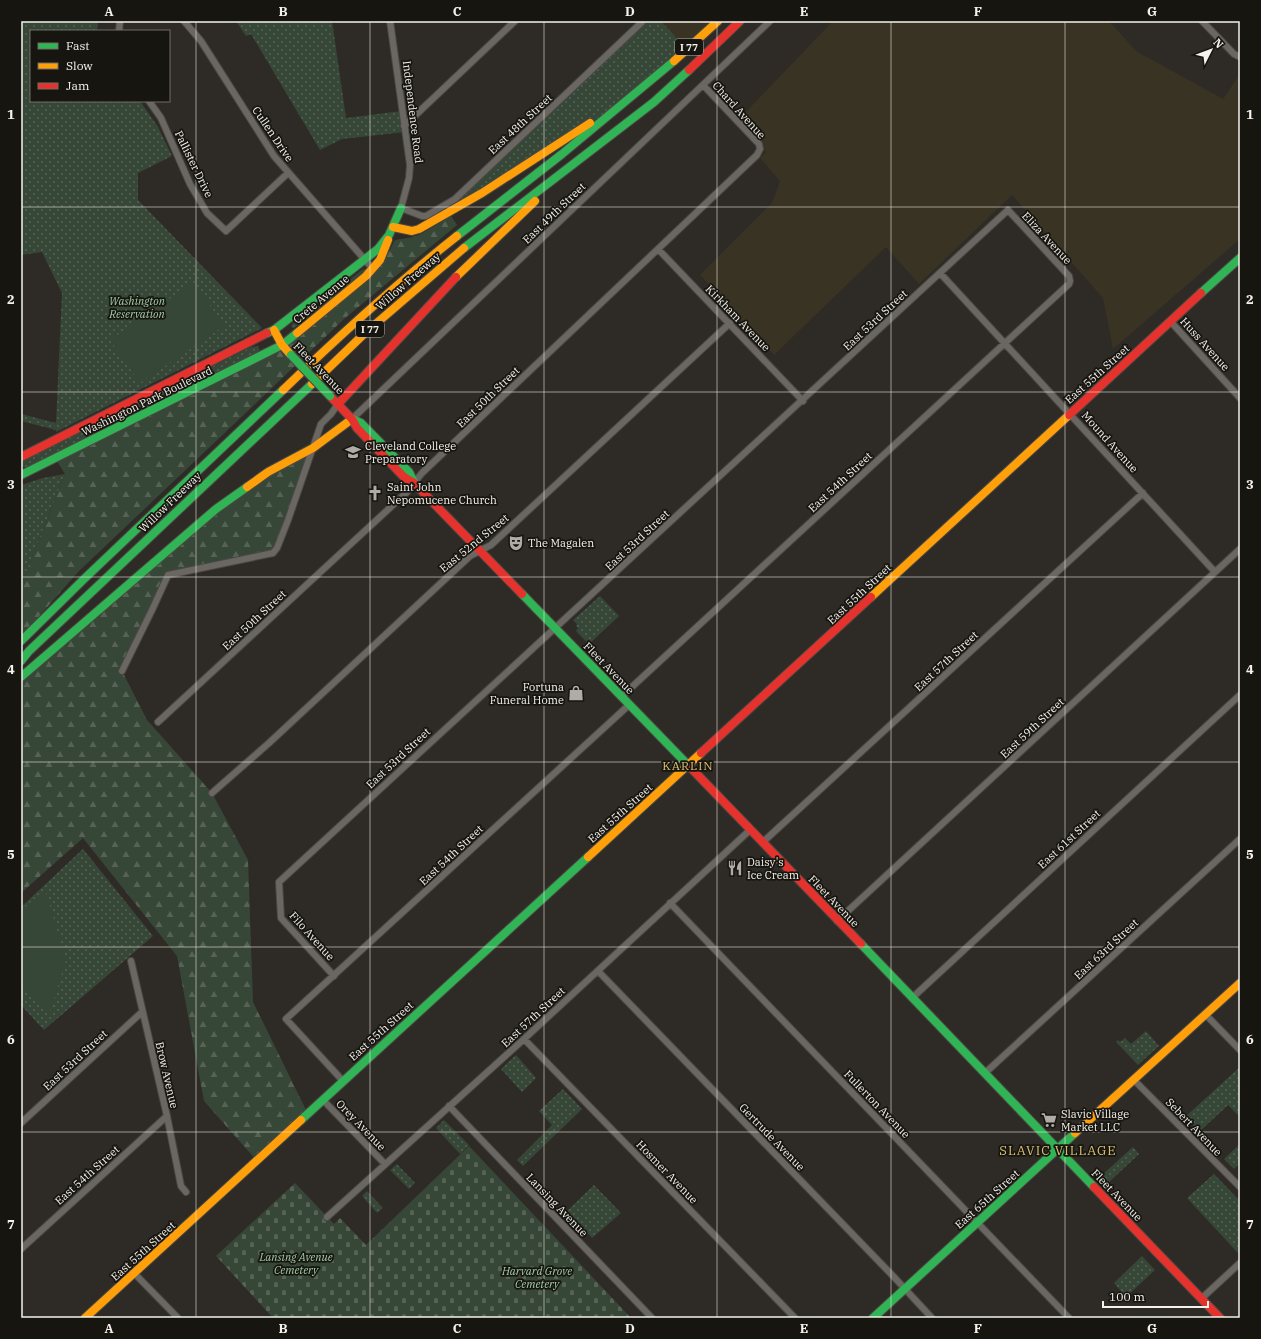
<svg xmlns="http://www.w3.org/2000/svg" width="1261" height="1339" viewBox="0 0 1261 1339" font-family="'IBM Plex Serif',serif">
<style>
.industrial{fill:#393323}
.green{fill:url(#green-dots)}
.forest{fill:url(#forest-firs)}
.cemetery{fill:url(#cemetery-stones)}
.pitch{fill:#374737}
.lines{fill:none;stroke-linecap:round;stroke-linejoin:round}
.street-casing{stroke:#4b4844;stroke-width:8}
.fast-casing{stroke:#4b4844;stroke-width:10}
.slow-casing{stroke:#4b4844;stroke-width:10}
.jam-casing{stroke:#4b4844;stroke-width:10}
.street{stroke:#6a6763;stroke-width:6}
.fast{stroke:#30b455;stroke-width:8}
.slow{stroke:#ff9f0a;stroke-width:8}
.jam{stroke:#e5322d;stroke-width:8}
.fast-bridge-casing{stroke:#4b4844;stroke-width:10;stroke-linecap:butt}
.fast-bridge{stroke:#30b455;stroke-width:8}
.grid{fill:none;stroke:#f5f2eb;stroke-width:1;stroke-opacity:0.55}
.labels{text-anchor:middle;stroke-width:3.5;stroke-linejoin:round;paint-order:stroke}
.shield{fill:#171510;stroke:#b2b0a9;stroke-width:1}
.shield-label{font-size:10px;font-weight:bold;fill:#f5f2eb}
.street-label{font-size:11px;fill:#f5f2eb;stroke:#171510}
.park-label{font-size:11px;font-style:italic;fill:#a2cfa7;stroke:#171510}
.poi-label{font-size:11px;fill:#f5f2eb;stroke:#171510;text-anchor:start}
.neighbourhood-label{font-size:12px;letter-spacing:1px;fill:#d9c074;stroke:#171510}
.quarter-label{font-size:13px;letter-spacing:1px;fill:#d9c074;stroke:#171510}
.neatline{fill:none;stroke:#f5f2eb;stroke-width:1.5}
.grid-label{font-size:13px;text-anchor:middle;font-weight:bold;fill:#f5f2eb}
</style>
<defs>
<pattern id="green-dots" width="8" height="8" patternUnits="userSpaceOnUse"><rect width="8" height="8" fill="#374737"/><path d="M2 2h.1M6 6h.1" fill="none" stroke="#556254" stroke-width="1.8" stroke-linecap="round"/></pattern>
<pattern id="forest-firs" width="22" height="20" patternUnits="userSpaceOnUse"><rect width="22" height="20" fill="#374737"/><path d="M5 1l3.5 6h-7zM16 11l3.5 6h-7z" fill="#556254"/></pattern>
<pattern id="cemetery-stones" width="16" height="16" patternUnits="userSpaceOnUse"><rect width="16" height="16" fill="#374737"/><path d="M2 7V4a2 2 0 0 1 4 0v3zM10 15v-3a2 2 0 0 1 4 0v3z" fill="#556254"/></pattern>
</defs>
<rect width="100%" height="100%" fill="#2e2b26"/>
<path class="industrial" d="M661,21h57l-31,28z
M833,21h276l27,30 87,48 17,-25v165l-127,110 -10,-51 -91,-103 -93,89 -33,-37 -112,108 -74,-80 72,-72 8,-22 -20,-23 6,-6 -29,-31z"/>
<path class="green" d="M21,21h77l-1,10h-66v70h109l18,26 14,29 -34,17v27l124,128 -206,104v-2l-35,-9v-7l35,9 6,-130 -20,-41 -21,3z
M236,21h96l14,97 56,-7 3,21 -63,7 -22,11 -69,-116 -5,2z
M641,21h20l26,28 -62,52 -165,105 -5,-7z
M365,269l1,3 -72,56h-2l-1,-3 71,-55z
M258,346l2,5 -150,75 -4,-7 145,-72z
M83,431h2l3,4 -3,4 -57,28h-7v-5z
M65,474l-44,111v-100l22,-7z
M600,596l19,20 -30,28 -13,-13 2,-3 -2,-2 1,-2 -4,-4z
M83,849l70,87 -109,94 -23,-25v-98z
M1146,1031l13,15 -21,19 -22,-23 2,-2 2,2 5,-4 6,6z
M516,1055l20,23 -14,14 -21,-23z
M1240,1067v50l-12,-12 -29,27 -14,-15z
M563,1089l19,20 -59,57 -6,-6 35,-35 -13,-14z
M444,1120l25,25 -9,9 -24,-26z
M1240,1144v19l-6,6 -10,-10z
M1133,1147l6,7 -30,28 -7,-7z
M397,1164l18,19 -6,6 -19,-19z
M1214,1174l26,27v50l-2,2 -51,-55z
M594,1185l27,28 -29,25 -25,-27z
M367,1191l16,17 -6,5 -15,-17z
M1142,1256l13,14 -29,27 -12,-14z"/>
<path class="forest" d="M451,216l6,9 -113,94 -90,86 -176,167 -57,65v-52l44,-111 -10,-16 216,-107 109,-91 5,-1 10,-19 18,-3 10,-4z
M313,448l-40,105 -105,22 -46,96 25,49 65,73 36,67 5,142 55,112 -51,47 -53,-60 -27,-145 -94,-118 -62,55v-216l195,-168z"/>
<path class="cemetery" d="M469,1146l162,172h-358l-57,-62 79,-73 39,41 6,-6 26,27z"/>
<path class="pitch" d="M194,282l30,44 -84,57 -30,-43z
M45,889l21,71 -17,55 -28,-29v-75z"/>
<g class="lines">
<defs>
<path id="street" d="M184,21l17,20 73,115 99,113
M390,21l20,144 -1,13 -8,30 21,8h4l29,-17 187,-177 -1,-1
M1202,21l32,33 6,3
M119,31l1,-10
M149,101l12,17 29,66 17,29 19,18 62,-58
M404,126l111,-105
M658,249l145,152
M940,273l275,299
M1171,322l69,76
M352,419l418,-398
M122,671l30,-61 16,-35 105,-22 4,-5 11,-28 33,-96 10,-10 7,-10
M158,722l249,-230 15,-19 335,-318 3,-6 -1,-5 -56,-59
M212,793l57,-50 201,-187 21,-11 239,-222
M763,842l380,-349
M670,903l399,415
M837,921l403,-372
M131,961l36,155 14,70 5,6
M598,971l295,305 39,42
M334,976l-53,-58 -2,-36c243,-224 487,-447 729,-672l61,66 1,5 -1,3 -448,413
M912,998l328,-303
M1206,1015l34,35
M524,1039l271,279
M985,1073l255,-234
M1134,1080l106,107
M343,1081l-57,-62 343,-314
M323,1100l62,64
M449,1106l203,212
M21,1123l121,-111
M327,1217l197,-178 226,-209
M21,1249l146,-133
M134,1273l44,45
M1202,1298l38,-35"/>
<path id="fast" d="M457,236l105,-82 112,-93
M464,248l190,-146 35,-32
M1201,293l39,-35
M267,333l7,-3 104,-81 11,-14 12,-27
M352,419l9,4 48,49 5,10
M21,475l261,-130 15,-12
M522,594l167,172
M21,641l63,-62 199,-189
M21,661l8,-10 283,-267
M21,677l195,-168 31,-22
M861,944l233,243
M301,1120l287,-263
M873,1318l202,-185"/>
<path id="slow" d="M674,61l44,-40
M393,227l19,4 7,-2 63,-36 108,-70
M456,277l79,-76
M274,330l8,15 9,10
M297,333l69,-57 14,-16 8,-20
M312,384l52,-50 100,-86
M283,390c56,-54 113,-106 174,-154
M313,448l39,-29
M247,487l21,-15 45,-24
M871,597l198,-182
M588,857l113,-104
M1075,1133l165,-150
M85,1318l216,-198"/>
<path id="jam" d="M689,70l51,-49
M330,396l22,23 5,9 47,49 10,6 108,111
M338,404l118,-127
M1069,415l132,-122
M21,457l246,-124
M701,753l170,-156
M689,766l172,178
M1094,1187l126,131"/>
</defs>
<use href="#street" class="street-casing"/>
<use href="#fast" class="fast-casing"/>
<use href="#slow" class="slow-casing"/>
<use href="#jam" class="jam-casing"/>
<use href="#street" class="street"/>
<use href="#fast" class="fast"/>
<use href="#slow" class="slow"/>
<use href="#jam" class="jam"/>
<defs>
<path id="fast-bridge" d="M291,355l39,41"/>
</defs>
<use href="#fast-bridge" class="fast-bridge-casing"/>
<use href="#fast-bridge" class="fast-bridge"/>
</g>
<path class="grid" d="M196,21v1297M370,21v1297M544,21v1297M717,21v1297M891,21v1297M1065,21v1297M21,207h1219M21,392h1219M21,577h1219M21,762h1219M21,947h1219M21,1132h1219"/>
<defs>
<symbol id="school-bare" viewBox="-9 -9 18 18"><path d="M0-5L7-2L0 1L-7-2ZM-4 1L0 2.5L4 1V4Q0 6-4 4Z" fill="#afaca6" stroke="#171510" stroke-width="2.5" paint-order="stroke"/></symbol>
<symbol id="church-bare" viewBox="-9 -9 18 18"><path d="M-1.2-6h2.4v3.5h3.3v2.4h-3.3V6h-2.4V-.1h-3.3v-2.4h3.3Z" fill="#afaca6" stroke="#171510" stroke-width="2.5" paint-order="stroke"/></symbol>
<symbol id="theatre-bare" viewBox="-9 -9 18 18"><path d="M-5-5.5Q0-4 5-5.5V0Q5 5 0 6Q-5 5-5 0ZM-3.3-2.5H-1v1.5H-3.3ZM1-2.5H3.3v1.5H1ZM-2.8 1Q0 5.5 2.8 1Z" fill="#afaca6" stroke="#171510" stroke-width="2.5" paint-order="stroke"/></symbol>
<symbol id="shop-bare" viewBox="-9 -9 18 18"><path d="M-5-2.5h2.3a2.7 3.5 0 0 1 5.4 0H5L5.5 6h-11ZM-1.5-2.5h3a1.5 2.3 0 0 0-3 0Z" fill="#afaca6" stroke="#171510" stroke-width="2.5" paint-order="stroke"/></symbol>
<symbol id="restaurant-bare" viewBox="-9 -9 18 18"><path d="M-5-6h1v4h1v-4h1v4h1v-4h1v5L-1.5 .5V6h-2V.5L-5-1ZM5-6V6H3V1.5H1.5Q1.5-4 5-6Z" fill="#afaca6" stroke="#171510" stroke-width="2.5" paint-order="stroke"/></symbol>
<symbol id="supermarket-bare" viewBox="-9 -9 18 18"><path d="M-6-5.5h2.5l.6 2H6L4.5 2H-2.5L-4.4-4H-6ZM-1.5 3.2a1.3 1.3 0 1 0 .1 0ZM3 3.2a1.3 1.3 0 1 0 .1 0Z" fill="#afaca6" stroke="#171510" stroke-width="2.5" paint-order="stroke"/></symbol>
</defs>
<g fill-rule="evenodd">
<use href="#school-bare" x="342" y="441" width="22" height="22"/>
<use href="#church-bare" x="364" y="482" width="22" height="22"/>
<use href="#theatre-bare" x="505" y="532" width="22" height="22"/>
<use href="#shop-bare" x="565" y="682" width="22" height="22"/>
<use href="#restaurant-bare" x="724" y="857" width="22" height="22"/>
<use href="#supermarket-bare" x="1038" y="1109" width="22" height="22"/>
</g>
<g class="labels">
<g class="shield">
<rect x="675" y="39" width="28" height="16" rx="3"/>
<rect x="356" y="321" width="28" height="16" rx="3"/>
</g>
<g class="shield-label">
<text x="689" y="51">I 77</text>
<text x="370" y="333">I 77</text>
</g>
<g class="street-label">
<text transform="translate(739 110) rotate(48)" y="4">Chard Avenue</text>
<text transform="translate(413 112) rotate(83)" y="4">Independence Road</text>
<text transform="translate(520 124) rotate(-43)" y="4">East 48th Street</text>
<text transform="translate(273 134) rotate(56)" y="4">Cullen Drive</text>
<text transform="translate(194 164) rotate(64)" y="4">Pallister Drive</text>
<text transform="translate(554 213) rotate(-44)" y="4">East 49th Street</text>
<text transform="translate(1047 238) rotate(47)" y="4">Eliza Avenue</text>
<text transform="translate(408 281) rotate(-41)" y="4">Willow Freeway</text>
<text transform="translate(321 299) rotate(-40)" y="4">Crete Avenue</text>
<text transform="translate(738 318) rotate(46)" y="4">Kirkham Avenue</text>
<text transform="translate(875 320) rotate(-43)" y="4">East 53rd Street</text>
<text transform="translate(1205 344) rotate(48)" y="4">Huss Avenue</text>
<text transform="translate(319 368) rotate(46)" y="4">Fleet Avenue</text>
<text transform="translate(1097 374) rotate(-42)" y="4">East 55th Street</text>
<text transform="translate(488 397) rotate(-44)" y="4">East 50th Street</text>
<text transform="translate(147 401) rotate(-26)" y="4">Washington Park Boulevard</text>
<text transform="translate(1110 442) rotate(48)" y="4">Mound Avenue</text>
<text transform="translate(840 482) rotate(-43)" y="4">East 54th Street</text>
<text transform="translate(170 502) rotate(-44)" y="4">Willow Freeway</text>
<text transform="translate(637 540) rotate(-43)" y="4">East 53rd Street</text>
<text transform="translate(474 543) rotate(-39)" y="4">East 52nd Street</text>
<text transform="translate(859 594) rotate(-43)" y="4">East 55th Street</text>
<text transform="translate(254 620) rotate(-43)" y="4">East 50th Street</text>
<text transform="translate(946 661) rotate(-43)" y="4">East 57th Street</text>
<text transform="translate(609 668) rotate(46)" y="4">Fleet Avenue</text>
<text transform="translate(1032 728) rotate(-43)" y="4">East 59th Street</text>
<text transform="translate(398 758) rotate(-43)" y="4">East 53rd Street</text>
<text transform="translate(620 813) rotate(-42)" y="4">East 55th Street</text>
<text transform="translate(1069 839) rotate(-43)" y="4">East 61st Street</text>
<text transform="translate(451 855) rotate(-43)" y="4">East 54th Street</text>
<text transform="translate(834 901) rotate(46)" y="4">Fleet Avenue</text>
<text transform="translate(312 936) rotate(48)" y="4">Filo Avenue</text>
<text transform="translate(1106 949) rotate(-43)" y="4">East 63rd Street</text>
<text transform="translate(533 1017) rotate(-43)" y="4">East 57th Street</text>
<text transform="translate(381 1031) rotate(-42)" y="4">East 55th Street</text>
<text transform="translate(75 1060) rotate(-43)" y="4">East 53rd Street</text>
<text transform="translate(167 1075) rotate(77)" y="4">Brow Avenue</text>
<text transform="translate(877 1104) rotate(46)" y="4">Fullerton Avenue</text>
<text transform="translate(361 1125) rotate(46)" y="4">Orey Avenue</text>
<text transform="translate(1194 1127) rotate(46)" y="4">Sebert Avenue</text>
<text transform="translate(772 1137) rotate(46)" y="4">Gertrude Avenue</text>
<text transform="translate(667 1172) rotate(46)" y="4">Hosmer Avenue</text>
<text transform="translate(87 1175) rotate(-42)" y="4">East 54th Street</text>
<text transform="translate(1117 1195) rotate(46)" y="4">Fleet Avenue</text>
<text transform="translate(987 1199) rotate(-42)" y="4">East 65th Street</text>
<text transform="translate(557 1205) rotate(46)" y="4">Lansing Avenue</text>
<text transform="translate(143 1251) rotate(-42)" y="4">East 55th Street</text>
</g>
<g class="park-label">
<text x="137" y="305">Washington<tspan x="137" dy="13">Reservation</tspan></text>
<text x="296" y="1261">Lansing Avenue<tspan x="296" dy="13">Cemetery</tspan></text>
<text x="537" y="1275">Harvard Grove<tspan x="537" dy="13">Cemetery</tspan></text>
</g>
<g class="poi-label">
<text x="365" y="450">Cleveland College<tspan x="365" dy="13">Preparatory</tspan></text>
<text x="387" y="491">Saint John<tspan x="387" dy="13">Nepomucene Church</tspan></text>
<text x="528" y="547">The Magalen</text>
<text x="564" y="691" text-anchor="end">Fortuna<tspan x="564" dy="13">Funeral Home</tspan></text>
<text x="747" y="866">Daisy's<tspan x="747" dy="13">Ice Cream</tspan></text>
<text x="1061" y="1118">Slavic Village<tspan x="1061" dy="13">Market LLC</tspan></text>
</g>
<g class="neighbourhood-label">
<text x="688" y="770">KARLIN</text>
</g>
<g class="quarter-label">
<text x="1058" y="1155">SLAVIC VILLAGE</text>
</g>
</g>
<rect width="1261" height="1339" fill="none" stroke="#171510" stroke-width="44"/>
<rect x="30" y="30" width="140" height="72" fill="#171510" stroke="#706d68"/>
<rect x="38" y="43" width="20" height="6" fill="#30b455" stroke="#706d68"/>
<text x="66" y="50" font-size="12" fill="#f5f2eb">Fast</text>
<rect x="38" y="63" width="20" height="6" fill="#ff9f0a" stroke="#706d68"/>
<text x="66" y="70" font-size="12" fill="#f5f2eb">Slow</text>
<rect x="38" y="83" width="20" height="6" fill="#e5322d" stroke="#706d68"/>
<text x="66" y="90" font-size="12" fill="#f5f2eb">Jam</text>
<g transform="translate(1211 50) rotate(48)" stroke="#171510" stroke-width="3" paint-order="stroke">
<path d="M0-3L7 15L0 10L-7 15Z" fill="#f5f2eb"/>
<text y="-6" font-size="11" font-weight="bold" text-anchor="middle" fill="#f5f2eb">N</text>
</g>
<path d="M1103 1301v6h105v-6" fill="none" stroke="#f5f2eb" stroke-width="2"/>
<text x="1109" y="1301" font-size="12" fill="#f5f2eb" stroke="#171510" stroke-width="3" paint-order="stroke">100 m</text>
<rect x="22" y="22" width="1217" height="1295" class="neatline"/>
<g class="grid-label">
<text x="109" y="16">A</text>
<text x="283" y="16">B</text>
<text x="457" y="16">C</text>
<text x="630" y="16">D</text>
<text x="804" y="16">E</text>
<text x="978" y="16">F</text>
<text x="1152" y="16">G</text>
<text x="11" y="119">1</text>
<text x="1250" y="119">1</text>
<text x="11" y="304">2</text>
<text x="1250" y="304">2</text>
<text x="11" y="489">3</text>
<text x="1250" y="489">3</text>
<text x="11" y="674">4</text>
<text x="1250" y="674">4</text>
<text x="11" y="859">5</text>
<text x="1250" y="859">5</text>
<text x="11" y="1044">6</text>
<text x="1250" y="1044">6</text>
<text x="11" y="1229">7</text>
<text x="1250" y="1229">7</text>
<text x="109" y="1333">A</text>
<text x="283" y="1333">B</text>
<text x="457" y="1333">C</text>
<text x="630" y="1333">D</text>
<text x="804" y="1333">E</text>
<text x="978" y="1333">F</text>
<text x="1152" y="1333">G</text>
</g>
</svg>
